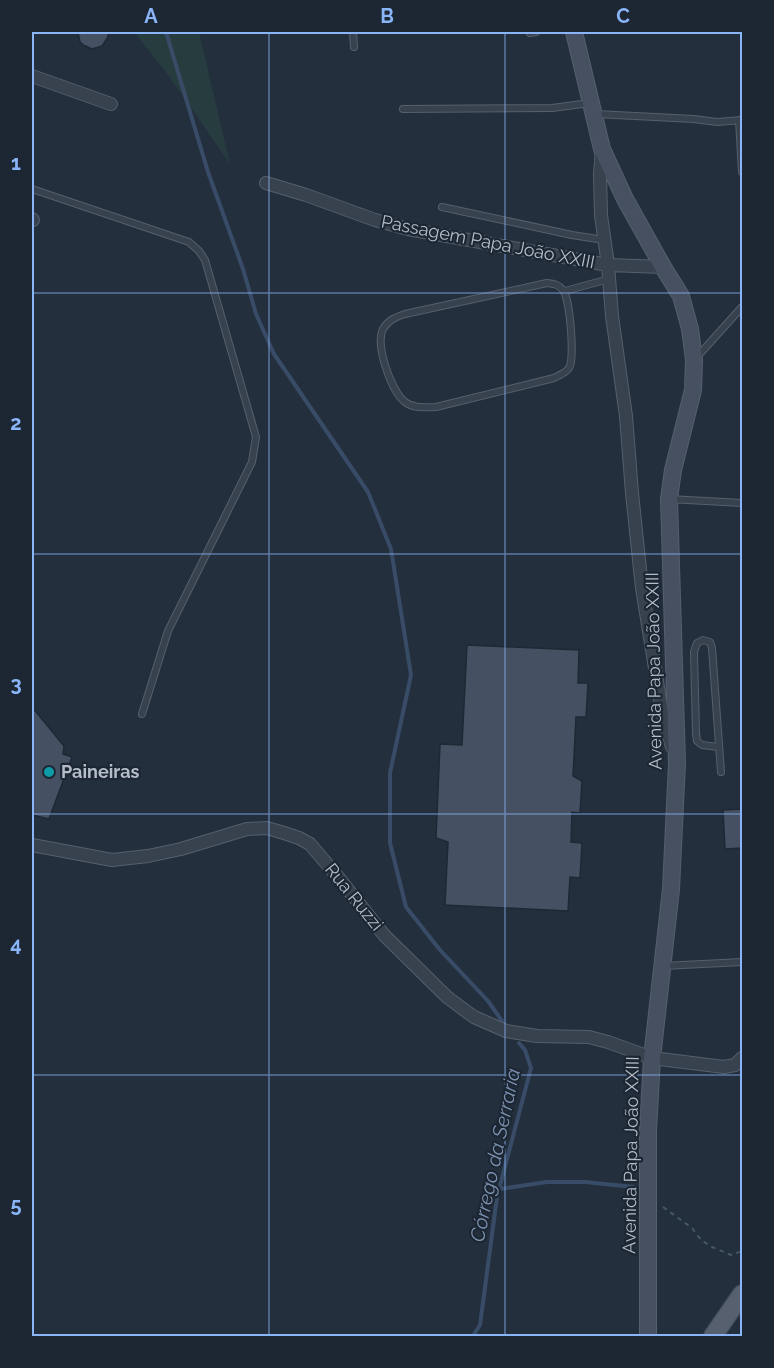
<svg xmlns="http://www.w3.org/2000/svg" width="774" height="1368" viewBox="0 0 774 1368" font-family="Raleway,sans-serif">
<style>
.green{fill:#263c3f}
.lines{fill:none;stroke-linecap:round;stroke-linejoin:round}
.stream{stroke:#394c67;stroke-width:4}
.building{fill:#455162;stroke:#1f2835;stroke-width:1.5}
.lane-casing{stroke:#565f6c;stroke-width:8}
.street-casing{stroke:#565f6c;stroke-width:14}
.secondary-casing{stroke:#565f6c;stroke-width:18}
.primary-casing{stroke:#414a57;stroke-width:20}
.path{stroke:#44595c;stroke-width:2;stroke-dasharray:4.5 4.5;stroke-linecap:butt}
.lane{stroke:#38414e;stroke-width:6}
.street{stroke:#38414e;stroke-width:12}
.secondary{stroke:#465061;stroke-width:16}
.primary{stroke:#56606e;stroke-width:18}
.grid{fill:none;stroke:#8ab4f8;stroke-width:1.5;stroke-opacity:0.55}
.culture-dot{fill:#0f9aa8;stroke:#1d2633;stroke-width:2}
.labels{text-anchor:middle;stroke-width:4.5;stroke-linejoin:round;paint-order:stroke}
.street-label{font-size:18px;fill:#b4bcc9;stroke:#1d2633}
.poi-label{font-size:18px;font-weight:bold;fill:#b4bcc9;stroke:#1d2633;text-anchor:start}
.water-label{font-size:20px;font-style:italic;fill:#7c92b1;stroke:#1d2633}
.neatline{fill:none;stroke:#8ab4f8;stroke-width:2}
.grid-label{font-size:20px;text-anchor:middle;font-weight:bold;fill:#8ab4f8}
</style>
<rect width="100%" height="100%" fill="#242f3e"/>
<path class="green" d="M134,32h65l31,132 -61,-88z"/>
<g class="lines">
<path class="stream" d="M166,32l42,140 35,97 13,45 18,40 94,138 23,57 20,126 -21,98v70l16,64 34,43 48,51 14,20
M500,1189l47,-7h38l49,5
M473,1336l7,-11 17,-128 34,-129 -6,-18 -6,-7"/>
</g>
<path class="building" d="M78,32h30v5l-6,9 -10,3 -9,-4 -3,-3z
M467,645l112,5 -1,33h10l-2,34h-10l-3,59 9,5 -2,32 -8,-1 -1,30 11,1 -2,35 -10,-1 -2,34 -123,-6 3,-63 -12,-4 4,-94 22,1z
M32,707l32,39 -1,8 9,3 -23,62 -17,-4z
M742,809v39l-17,1 -2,-39z"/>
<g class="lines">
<defs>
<path id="lane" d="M353,32l1,15
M530,33l6,-1
M403,109l149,-1 38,-5
M596,114l98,5 23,3 25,-2
M739,120l3,52
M32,189l157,53 10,9 6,9 51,177 -4,25 -84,169 -26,83
M442,207l130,28 32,5
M547,283c7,1 11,1 16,7 7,8 12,70 6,78 -3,5 -10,7 -15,10l-118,29c-11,0 -22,2 -31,-5 -14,-11 -30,-57 -22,-73 5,-9 13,-12 22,-15z
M565,291l44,-12
M697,357l45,-50
M669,499l73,4
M719,747l-17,-2 -5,-4 -1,-8 -2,-81 3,-9 6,-3 7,2 2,6 9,124
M663,966l79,-4"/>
<path id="street" d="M32,76l79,28
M602,149l-2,25 1,41 7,50 4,51 14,100 6,77 10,95 20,124 10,35
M266,183l40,12 69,25 33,9 200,36 55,2
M32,219l1,1
M32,845l80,15 36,-4 33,-7 66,-20 20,-1 17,5 15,5 11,6 28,33 46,58 63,62 27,20 32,14 31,5 52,1 19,5 44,16 72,9 11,-2 7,-7"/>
<path id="secondary" d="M574,32l28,117 23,50 38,68 18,29 9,33 4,31 -1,30 -20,80 -4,29 8,264 -6,126 -19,169 -4,73v205"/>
<path id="primary" d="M713,1336l29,-42"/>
</defs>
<use href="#lane" class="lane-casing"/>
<use href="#street" class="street-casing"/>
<use href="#secondary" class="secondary-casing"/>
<use href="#primary" class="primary-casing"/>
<path class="path" d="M663,1207l29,21 9,12 11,7 19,8 11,-4"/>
<use href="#lane" class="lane"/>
<use href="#street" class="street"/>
<use href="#secondary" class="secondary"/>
<use href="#primary" class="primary"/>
</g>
<path class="grid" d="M269,32v1304M505,32v1304M32,293h710M32,554h710M32,814h710M32,1075h710"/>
<circle class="culture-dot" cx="49" cy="772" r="6"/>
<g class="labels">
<g class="street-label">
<text transform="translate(488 242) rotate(11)" y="6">Passagem Papa João XXIII</text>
<text transform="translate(654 671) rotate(-91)" y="6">Avenida Papa João XXIII</text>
<text transform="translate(354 897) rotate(51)" y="6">Rua Ruzzi</text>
<text transform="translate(631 1155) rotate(-89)" y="6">Avenida Papa João XXIII</text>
</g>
<g class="poi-label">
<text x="61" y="778">Paineiras</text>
</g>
<g class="water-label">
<text transform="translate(495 1155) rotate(-78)" y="7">Córrego da Serraria</text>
</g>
</g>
<rect width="774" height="1368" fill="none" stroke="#1d2633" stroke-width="66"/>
<rect x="33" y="33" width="708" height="1302" class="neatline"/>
<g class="grid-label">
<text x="151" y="23">A</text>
<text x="387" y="23">B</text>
<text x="623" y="23">C</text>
<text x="16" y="170">1</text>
<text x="16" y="430">2</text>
<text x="16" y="691">3</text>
<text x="16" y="951">4</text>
<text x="16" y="1212">5</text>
</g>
</svg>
